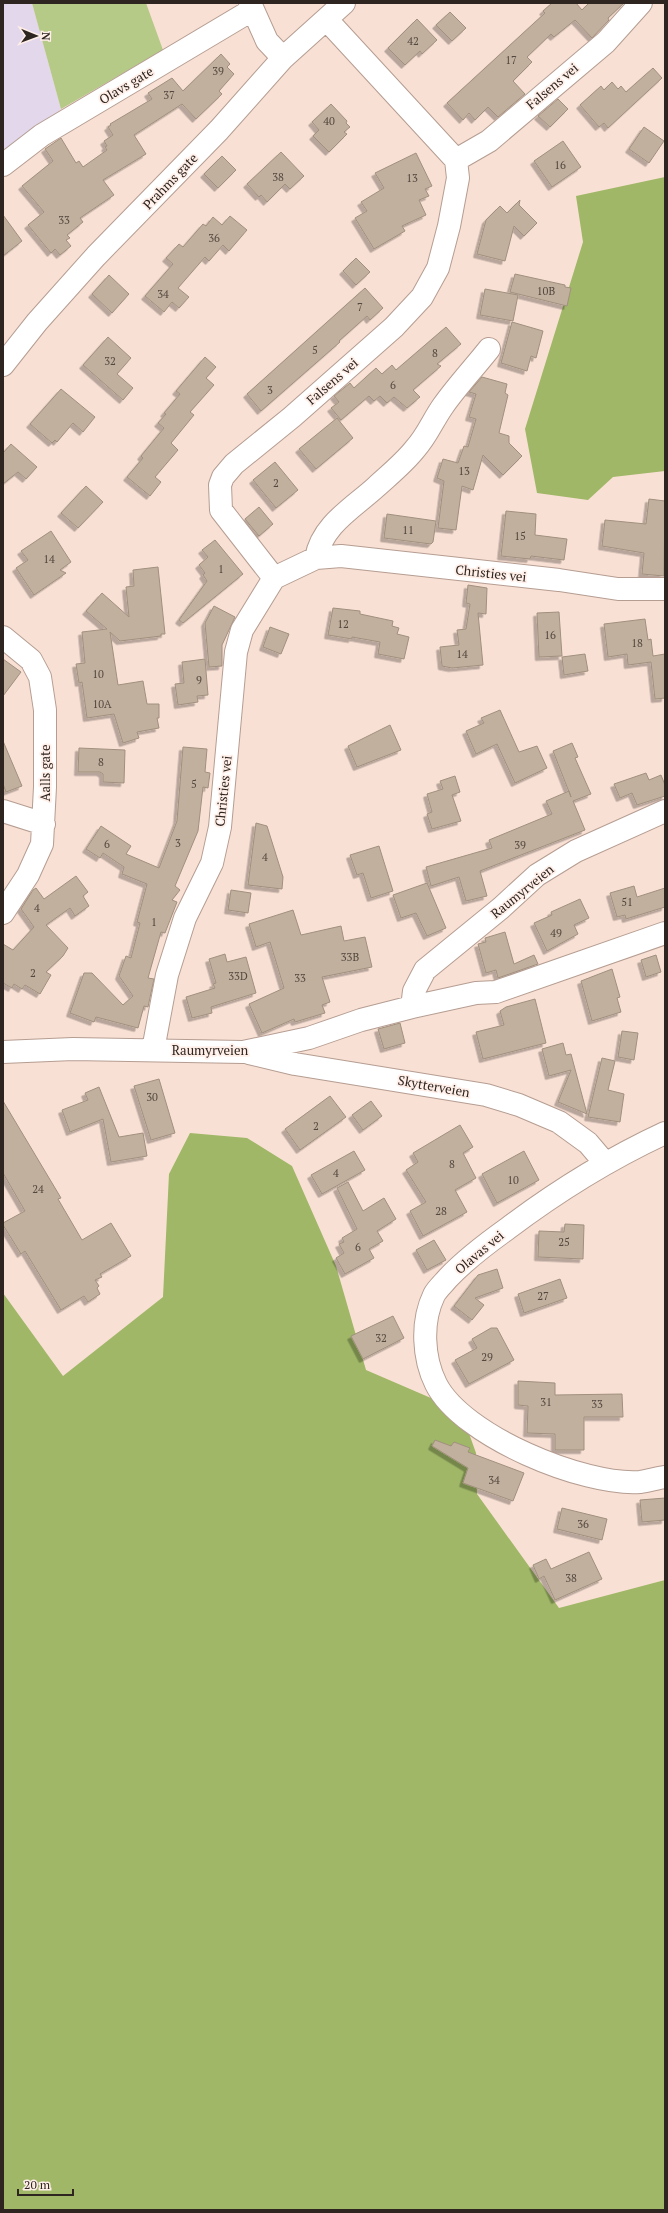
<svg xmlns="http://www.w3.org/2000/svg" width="668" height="2213" viewBox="0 0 668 2213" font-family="'PT Serif',serif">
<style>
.industrial{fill:#e2d7eb}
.green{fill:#b5ca86}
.forest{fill:#9fb766}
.building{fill:#c1b09d;stroke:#a1907e;filter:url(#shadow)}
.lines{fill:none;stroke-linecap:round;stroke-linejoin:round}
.minor-casing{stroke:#b59d92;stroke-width:24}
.minor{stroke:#fff;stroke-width:22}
.labels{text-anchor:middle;stroke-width:3.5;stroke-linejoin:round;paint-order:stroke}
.number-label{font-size:11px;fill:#534840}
.street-label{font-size:13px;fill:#2e2521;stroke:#ffefe8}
</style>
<defs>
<filter id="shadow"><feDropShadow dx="-3.5" dy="3.5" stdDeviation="0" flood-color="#0004"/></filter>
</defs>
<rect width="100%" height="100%" fill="#f9e0d4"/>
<path class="industrial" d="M3,3h29l29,106 -58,53z"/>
<path class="green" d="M32,3h114l17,47 -102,59z"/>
<path class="forest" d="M665,177v294l-52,6 -25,23 -51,-7 -12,-64 58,-187 -7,-46z
M190,1133l57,5 45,28 44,100 30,104 95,41 15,42 1,41 82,114 106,-28v630h-662v-917l60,83 100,-79 6,-123z"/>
<path class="building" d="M552,3h24l6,7 7,-7h35l-16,15 1,2 -17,18 -17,-18 -21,17 -3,-3 -24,23 5,5 -19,19 12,13 -27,23 -10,-10 -13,13 -6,-7 -6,7 -16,-17 98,-90 -2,-2z
M450,12l16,16 -14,13 -16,-16z
M417,19l20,21 -15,14 -2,-3 -15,14 -17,-17z
M221,54l9,10 -3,3 7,7 -15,17 3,3 -26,25 -14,-15 -48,31 12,19 -43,26 11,15 -34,23 3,4 -16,13 3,3 -4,2 5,6 -11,9 -5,-6 -4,4 -23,-28 16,-13 -22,-26 31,-25 -8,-12 16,-11 15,25 3,-2 4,6 24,-17 -2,-3 2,-1 -3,-5 9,-6 -5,-8 3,-2 -1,-1 42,-25 -4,-6 24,-15 11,13z
M653,68l9,10 -54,50 -4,-5 -5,4 -19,-22 21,-19 3,4 8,-8 6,7 3,-3 5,6z
M558,99l10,10 -18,18 -12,-11z
M331,104l16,17 -1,2 4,4 -6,5 3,2 -18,18 -16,-16 6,-6 -7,-8z
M644,127l20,14 -15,22 -20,-14z
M563,141l18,26 -29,20 -18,-26z
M281,152l23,24 -14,13 -5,-5 -18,18 -6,-7 -2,2 -12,-13z
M416,153l16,33 -7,3 4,7 -10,4 7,15 -24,11 3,5 -31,18 -19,-31 12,-7 -6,-9 23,-14 -9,-15z
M222,156l14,14 -18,18 -14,-14z
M520,200l-1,5 18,18 -13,13 -10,-10 -9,35 -28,-7 9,-34 14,-14 7,7z
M3,215l19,26 -19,15z
M230,216l17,14 -18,21 -6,-6 -14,16 -4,-4 -27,31 11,9 -10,11 -7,-6 -8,10 -19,-16 28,-32 -7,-6 13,-14 4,3 20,-23 3,2 7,-9 9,8z
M356,258l14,14 -14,13 -13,-14z
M515,274l50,11v2l6,1 -4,18 -57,-14z
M109,275l20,19 -17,19 -20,-19z
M365,288l18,20 -13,12 -3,-4 -28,25 1,1 -79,69 -14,-17z
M485,289l33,6 -5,26 -33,-6z
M512,322l31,9 -7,27 -5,-2 -4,15 -26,-8z
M446,327l15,17 -24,20 4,2 -28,24 7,7 -13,11 -13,-11 -7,6 -7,-7 -6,5 -5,-5 -28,24 -10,-12 8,-6 -5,-6 16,-13 4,5 22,-20 6,6 10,-9 4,5z
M108,337l23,21 -14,16 16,14 -10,12 -40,-35z
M205,357l11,10 -10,11 8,7 -24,27 4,3 -23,28 7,7 -23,27 6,5 -11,14 -23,-19 16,-19 -2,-2 23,-28 -6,-5 8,-9 -2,-1 16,-19 -4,-3z
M482,377l25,7 -2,9 3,2 -9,38 10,3v7l13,13 -19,19 -20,-20 -10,35 -11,-4 -6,44 -18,-2 6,-47 -7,-3 6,-19 15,4 6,-17 4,1 8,-28 -7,-2 7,-23 -7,-2z
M61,389l34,28 -12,15 -10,-9 -16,19 -2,-2 -3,3 -22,-19z
M337,418l16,20 -37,31 -17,-20z
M11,444l26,23 -11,12 -8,-7 -15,12v-31z
M275,462l23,28 -22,18 -23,-28z
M86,486l17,16 -25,26 -17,-15z
M649,499l16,2 -1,75 -22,-2 2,-21 -42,-7 3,-26 41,4z
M259,507l14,17 -14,12 -14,-17z
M506,511l30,3 -1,21 32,4 -3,21 -33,-4 -1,3 -29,-3z
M387,514l49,7 -3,21 -2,2 -47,-6z
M51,531l20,31 -11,8 6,3 -32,22 -18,-27 12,-8 -7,-9z
M215,540l28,34 -60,49 -4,-3 28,-39 -4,-6 2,-2 -6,-8 9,-8 -6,-7z
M158,567l7,67h-4v2l-41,5 -10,-9 8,53 25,-4 4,23h12v14h-2l2,10 -22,4 2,6 -16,5 -9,-29 -27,4 -5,-36 -3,1 -3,-19 9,-1 -3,-31 25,-3 -21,-18 16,-18 27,24 -3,-30 8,-1 -1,-16z
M468,585l19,3 -1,26 -8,-1 5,52 -31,3 -10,-2 -2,-19 19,-2 -2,-15 9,-1 4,-25 -4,-1z
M214,606l21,11 -13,28v21l-13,1 -4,-44z
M333,608l27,3v3l33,7 -1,5 7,2 -2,6 12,3 -5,22 -26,-5 2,-12 -28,-5v2l-24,-4z
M559,612l3,44 -23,1 -2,-44z
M645,619l3,21 3,-1 2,17 12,-2v44l-10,1 -4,-37 -23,3 -1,-11 -19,3 -4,-33z
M270,627l19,7 -8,20 -18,-7z
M585,654l3,17 -24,4 -2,-18z
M3,659l18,13 -18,24z
M205,659l3,36 -11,1 1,6 -20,3 -3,-21 9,-1 -2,-21z
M500,710l19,42 18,-6 10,22 -32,15 -18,-39 -21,10 -10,-23 18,-8 -3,-5z
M390,725l11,25 -44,17 -9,-21z
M3,741l19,45 -16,6 -3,-8z
M572,743l6,14 -3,1 16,36 -18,7 12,29 -105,41 7,25 -21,5 -7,-24 -28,9 -5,-19 66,-19 -3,-8 63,-26 -6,-13 23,-10 2,6 -18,-46z
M183,747l24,2 -2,23 5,1 -2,15 -5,-1 -5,44 -23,55 5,4 -8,10 5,2 -12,31 -4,-1 -13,46 6,1 -6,28 -4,-1 -6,22 -42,-11 -2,5 -24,-9 14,-40h8l31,32 10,-9 -14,-20 7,-20 5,2 9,-35 -3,-1 10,-38 -25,-10 2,-7 -21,-14 -3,5 -14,-9 15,-23 30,20 -5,8 33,14 18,-47z
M79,748l46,2 -1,33 -21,-1v-8l-3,-2h-22z
M646,773l3,7 12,-5 4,10v11l-28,9 -5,-12 -12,5 -6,-14z
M455,776l5,16 -8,3 9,26 -29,8 -5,-15 5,-2 -5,-18 16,-5 -3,-8z
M256,823l11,3 16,51 -1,12 -34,-4z
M379,846l14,45 -22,7 -8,-25 -6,2 -7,-20z
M76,876l12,16 -5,4 6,10 -14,10 -5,-8 -24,17 22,23 -5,8 -17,16 5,3 -11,19 -15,-9 -3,4 -8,-5 -2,4 -9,-5v-39l10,6 21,-23 -13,-18 12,-19 3,-2 8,11z
M427,883l19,45 -19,8 -11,-23 -15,5 -8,-23z
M634,886l3,11 28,-9v19l-39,12 -1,-4 -8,2 -7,-24z
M231,890l20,3 -3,20 -20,-3z
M580,899l9,19 -15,7 4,9 -31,17 -13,-28 18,-8 -1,-3z
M293,910l8,25 40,-9 3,15 21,-4 7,30 -50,10 8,25 -8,3 3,8 -30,9 -1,-3 -32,14 -13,-29 35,-16 -14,-46 -14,5 -7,-23z
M505,932l9,32 20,-9 4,9 -40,14 -2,-8 -10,3 -8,-29 8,-2 -1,-4z
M225,954l2,8 19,-5 10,36 -45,14 1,6 -20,5 -6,-21 29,-9 -2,-4 3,-1 -7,-24z
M656,955l5,17 -15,5 -5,-17z
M612,969l8,28 -3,1 4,14 -29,9 -11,-40z
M535,999l11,44 -63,16 -7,-27 28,-7 -4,-14 6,-4z
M400,1023l5,20 -21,6 -6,-20z
M622,1031l16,2 -4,27 -16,-3z
M563,1043l3,12 5,-1 16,60 -29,-12 13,-32 -22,6 -7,-27z
M602,1058l13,3 -7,29 16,4 -4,28 -32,-5z
M159,1079l16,54 -24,7 -17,-54z
M99,1087l20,50 24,-4 4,23 -36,6 -8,-43 -33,13 -8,-22 26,-10 -3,-7z
M330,1096l16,21 -46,33 -15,-21z
M3,1101l58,97 -3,1 24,41 29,-17 20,33 -31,18 2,3 -7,3 4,6 -2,2 3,6 -12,8 -4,-6 -23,14 -36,-59 -4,3 -18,-29v-2l22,-12 -22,-38z
M371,1101l11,15 -19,14 -11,-15z
M460,1125l13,22 -10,6 13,25 -21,12 12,22 -44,24 -13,-25 16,-9 -20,-32 12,-8 -5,-9z
M354,1151l11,19 -43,24 -11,-19z
M524,1151l15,29 -42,23 -15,-29z
M348,1182l15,29 21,-13 12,21 -19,12 6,10 -14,8 5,9 -29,16 -9,-16 8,-5 -5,-9 5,-2 -2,-4 15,-9 -20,-41z
M565,1224l19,1 -1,34 -45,-2 1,-26 25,1z
M434,1240l12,20 -19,10 -11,-20z
M497,1269l6,19 -28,10 9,7 -12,15 -18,-14 24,-31z
M560,1279l7,19 -43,15 -6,-19z
M393,1316l11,22 -41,21 -12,-23z
M491,1328h6l17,32 -45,24 -14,-24 22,-12 -5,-9z
M518,1381l37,2v12l67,-1 1,23h-39v33h-29v-16l-28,-1 1,-27 -10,-1z
M435,1440l16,6 3,-4 16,6 -2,4 56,21 -11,28 -50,-18 5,-15 -36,-22z
M665,1498v22l-23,2 -2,-22z
M562,1508l45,11 -5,21 -45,-11z
M589,1552l13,27 -47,21 -11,-24 -5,3 -6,-14 13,-6 5,10z"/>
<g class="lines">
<defs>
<path id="minor" d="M250,3l17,38 16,17
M456,160l33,-19 117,-99 35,-39
M3,165l39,-30 210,-125
M3,365l34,-43 59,-66 123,-126 64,-72 61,-55
M316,558c6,-33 37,-50 60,-71 13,-12 28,-24 39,-38 12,-13 18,-29 28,-43 14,-20 31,-38 46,-57
M274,578l-53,-68 -1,-25 3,-8 11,-13 58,-47 102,-90 28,-30 16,-29 11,-42 9,-48 -2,-18 -129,-140
M3,637l28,23 9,17 5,33v77l-3,57 -14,31 -25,38
M3,811l41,13
M412,1007l2,-16 11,-21 76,-62 36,-33 39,-24 89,-40
M153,1050l14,-75 18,-57 27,-55 8,-36 16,-175 6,-22 32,-52 42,-20 25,-2 218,24 59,9h47
M3,1052l70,-3 170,3 66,-14 52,-18 51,-13 64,-14 20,-1 169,-59
M249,1053l46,11 191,31 33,10 40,17 29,21 17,20
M665,1133c-56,26 -109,59 -158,96 -21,15 -41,30 -59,49 -4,5 -11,11 -14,17 -13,27 -11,63 2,89 26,52 148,102 204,98 8,-1 17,-4 25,-5"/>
</defs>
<use href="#minor" class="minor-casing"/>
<use href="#minor" class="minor"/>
</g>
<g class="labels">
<g class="number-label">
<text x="413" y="45">42</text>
<text x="511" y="64">17</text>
<text x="218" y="75">39</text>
<text x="169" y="99">37</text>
<text x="329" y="125">40</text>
<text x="560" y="169">16</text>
<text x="278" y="181">38</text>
<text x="412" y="182">13</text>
<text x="64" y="224">33</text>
<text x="214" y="242">36</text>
<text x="546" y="295">10B</text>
<text x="163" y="298">34</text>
<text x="360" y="311">7</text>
<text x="315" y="354">5</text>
<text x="435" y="357">8</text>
<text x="110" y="365">32</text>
<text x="393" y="389">6</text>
<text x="270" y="394">3</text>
<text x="464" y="475">13</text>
<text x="276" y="487">2</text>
<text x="408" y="534">11</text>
<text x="520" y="540">15</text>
<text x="49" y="563">14</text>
<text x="221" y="573">1</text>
<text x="343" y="628">12</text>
<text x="550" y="639">16</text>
<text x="637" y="647">18</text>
<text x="462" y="658">14</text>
<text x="98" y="678">10</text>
<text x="199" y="684">9</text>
<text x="102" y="708">10A</text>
<text x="101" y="766">8</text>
<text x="194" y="788">5</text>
<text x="178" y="847">3</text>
<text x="107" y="848">6</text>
<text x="520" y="849">39</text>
<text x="265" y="861">4</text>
<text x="627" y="906">51</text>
<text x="37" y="912">4</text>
<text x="154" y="926">1</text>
<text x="556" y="937">49</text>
<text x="350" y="961">33B</text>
<text x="33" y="977">2</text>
<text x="238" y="980">33D</text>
<text x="300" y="982">33</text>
<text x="152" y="1101">30</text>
<text x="316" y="1130">2</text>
<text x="452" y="1168">8</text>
<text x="336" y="1177">4</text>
<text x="513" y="1184">10</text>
<text x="38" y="1193">24</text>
<text x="441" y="1215">28</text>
<text x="564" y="1246">25</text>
<text x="358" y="1251">6</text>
<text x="543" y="1300">27</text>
<text x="381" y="1342">32</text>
<text x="487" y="1361">29</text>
<text x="546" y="1406">31</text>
<text x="597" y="1408">33</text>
<text x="494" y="1484">34</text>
<text x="583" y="1528">36</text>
<text x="571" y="1582">38</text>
</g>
<g class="street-label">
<text transform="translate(126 85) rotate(-31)" y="5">Olavs gate</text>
<text transform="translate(552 86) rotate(-40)" y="5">Falsens vei</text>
<text transform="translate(170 181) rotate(-46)" y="5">Prahms gate</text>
<text transform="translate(332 381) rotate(-41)" y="5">Falsens vei</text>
<text transform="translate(491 573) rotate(6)" y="5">Christies vei</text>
<text transform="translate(45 773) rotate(-90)" y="5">Aalls gate</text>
<text transform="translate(223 791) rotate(-84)" y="5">Christies vei</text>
<text transform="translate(522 891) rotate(-39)" y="5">Raumyrveien</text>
<text x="210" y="1055">Raumyrveien</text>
<text transform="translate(434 1086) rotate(10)" y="5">Skytterveien</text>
<text transform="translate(479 1252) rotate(-40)" y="5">Olavas vei</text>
</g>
</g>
<rect width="668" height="2213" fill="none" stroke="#2e2521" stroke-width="8"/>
<g transform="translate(36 36) rotate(91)" stroke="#ffefe8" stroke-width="3" paint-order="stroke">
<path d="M0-3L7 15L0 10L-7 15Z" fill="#2e2521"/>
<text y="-6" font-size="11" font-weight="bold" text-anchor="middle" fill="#2e2521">N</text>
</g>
<path d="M18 2189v6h55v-6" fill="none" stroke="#2e2521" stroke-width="2"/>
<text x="24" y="2189" font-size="12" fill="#2e2521" stroke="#ffefe8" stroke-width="3" paint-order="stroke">20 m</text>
</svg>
